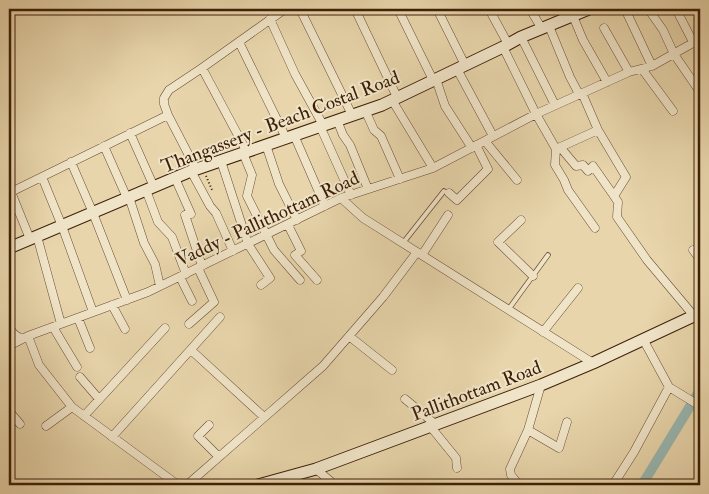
<svg xmlns="http://www.w3.org/2000/svg" width="709" height="494" viewBox="0 0 709 494" font-family="'IM FELL Double Pica',serif">
<style>
.lines{fill:none;stroke-linecap:round;stroke-linejoin:round}
.canal{stroke:#99b7b1;stroke-width:10}
.lane-casing{stroke:#684d32;stroke-width:5.5}
.street-casing{stroke:#684d32;stroke-width:9}
.secondary-casing{stroke:#3e2009;stroke-width:13}
.path{stroke:#3e2009;stroke-width:2;stroke-dasharray:1 2.5;stroke-linecap:butt}
.lane{stroke:#f0e4c8;stroke-width:4}
.street{stroke:#f0e4c8;stroke-width:8}
.secondary{stroke:#f0e4c8;stroke-width:11}
.labels{text-anchor:middle;stroke-width:4;stroke-linejoin:round;paint-order:stroke}
.street-label{font-size:19px;fill:#3e2009;stroke:#f0e4c8}
</style>
<rect width="100%" height="100%" fill="#e8d5ab"/>
<filter id="stains"><feTurbulence type="fractalNoise" baseFrequency=".004" numOctaves="4"/><feColorMatrix values="0 0 0 0 .2 0 0 0 0 .09 0 0 0 0 .02 0 0 0 .5 -.17"/></filter>
<radialGradient id="worn" r=".72"><stop offset=".6" stop-color="#630" stop-opacity="0"/><stop offset="1" stop-color="#630" stop-opacity=".3"/></radialGradient>
<g class="lines">
<path class="canal" d="M642,485l58,-95"/>
<defs>
<path id="lane" d="M403,243l41,-52
M508,310l40,-55"/>
<path id="street" d="M300,9l52,106
M355,9l42,88
M398,9l35,71
M437,9l28,56
M489,9l19,35
M530,9l12,20
M625,9l27,57
M676,9l17,33
M651,13l12,17 11,24 26,38
M573,16l10,24 24,42
M270,19l25,55 28,51
M549,26l21,51 9,17
M604,28l25,44
M521,37l34,68
M239,42l47,96
M503,47l33,67 20,35
M202,68l45,84
M457,69l36,67
M642,69l31,42
M436,79l9,27 27,42
M582,93l16,37 28,47 -12,19 4,6 -1,15 30,43 47,56
M392,100l41,68
M365,110l9,20 7,6 19,43
M337,120l6,15 7,10 18,44
M320,126l31,69
M130,133l24,54
M294,135l31,71
M485,141l32,39
M266,145l13,39 18,36
M104,146l23,52
M560,147l16,19 7,-1 5,6 5,-5 21,30
M243,153l9,22 -5,21 27,54 26,30
M221,161l27,83 22,34 -9,7
M71,162l22,51 34,87
M196,169l-28,-54 -4,-11v-6l5,-8 33,-22 83,-59
M191,171l19,35 6,7 17,38
M42,177l20,49 31,86
M175,178l16,36 -6,1 17,51
M146,190l12,32 14,15 14,37
M11,192l19,47
M9,193l159,-78
M449,193l8,7 31,-31 -12,-24
M129,197l15,46 11,21 5,22
M341,198l22,20 230,145
M521,220l-23,22 35,34
M288,225l13,26 -6,4 22,25
M595,228l-27,-38 -4,-10 -9,-15 1,-16 42,-19
M37,236l24,88
M693,250l7,9
M422,255l26,-40
M180,277l12,24
M112,305l13,24
M78,318l12,30
M189,324l25,-22 -16,-34
M53,327l24,40
M9,328l6,7 7,4
M543,332l35,-44
M28,336l11,29 33,42 106,78
M349,336l43,34
M643,339l26,48 31,19
M9,346l19,-10 120,-44 193,-94 92,-30 103,-54 93,-42 23,-6 48,-27
M191,350l73,67
M80,377l19,22
M405,399l30,25
M9,411l11,13
M84,416l81,-88
M209,425l-11,11 21,21
M46,426l26,-19
M430,426l26,32 1,10
M528,430l31,18 8,-26
M112,437l108,-120
M316,469l19,16
M187,485l136,-119 60,-69 34,-45
M519,485l-8,-10 -1,-6 18,-39 13,-45
M613,485l21,-33 35,-65"/>
<path id="secondary" d="M9,248l182,-77 191,-66 121,-58 18,-10 68,-28
M258,485l58,-16 225,-84 52,-22 107,-50"/>
</defs>
<use href="#lane" class="lane-casing"/>
<use href="#street" class="street-casing"/>
<use href="#secondary" class="secondary-casing"/>
<path class="path" d="M206,176l7,16"/>
<use href="#lane" class="lane"/>
<use href="#street" class="street"/>
<use href="#secondary" class="secondary"/>
</g>
<g class="labels">
<g class="street-label">
<text transform="translate(280 121) rotate(-21)" y="7">Thangassery - Beach Costal Road</text>
<text transform="translate(267 218) rotate(-25)" y="7">Vaddy - Pallithottam Road</text>
<text transform="translate(476 390) rotate(-21)" y="7">Pallithottam Road</text>
</g>
</g>
<rect width="709" height="494" fill="none" stroke="#e8d5ab" stroke-width="30"/>
<rect x="10" y="10" width="689" height="474" fill="none" stroke="#3e2009" stroke-width="2.5"/>
<rect x="15" y="15" width="679" height="464" fill="none" stroke="#3e2009"/>
<rect width="100%" height="100%" filter="url(#stains)"/>
<rect width="100%" height="100%" fill="url(#worn)"/>
</svg>
